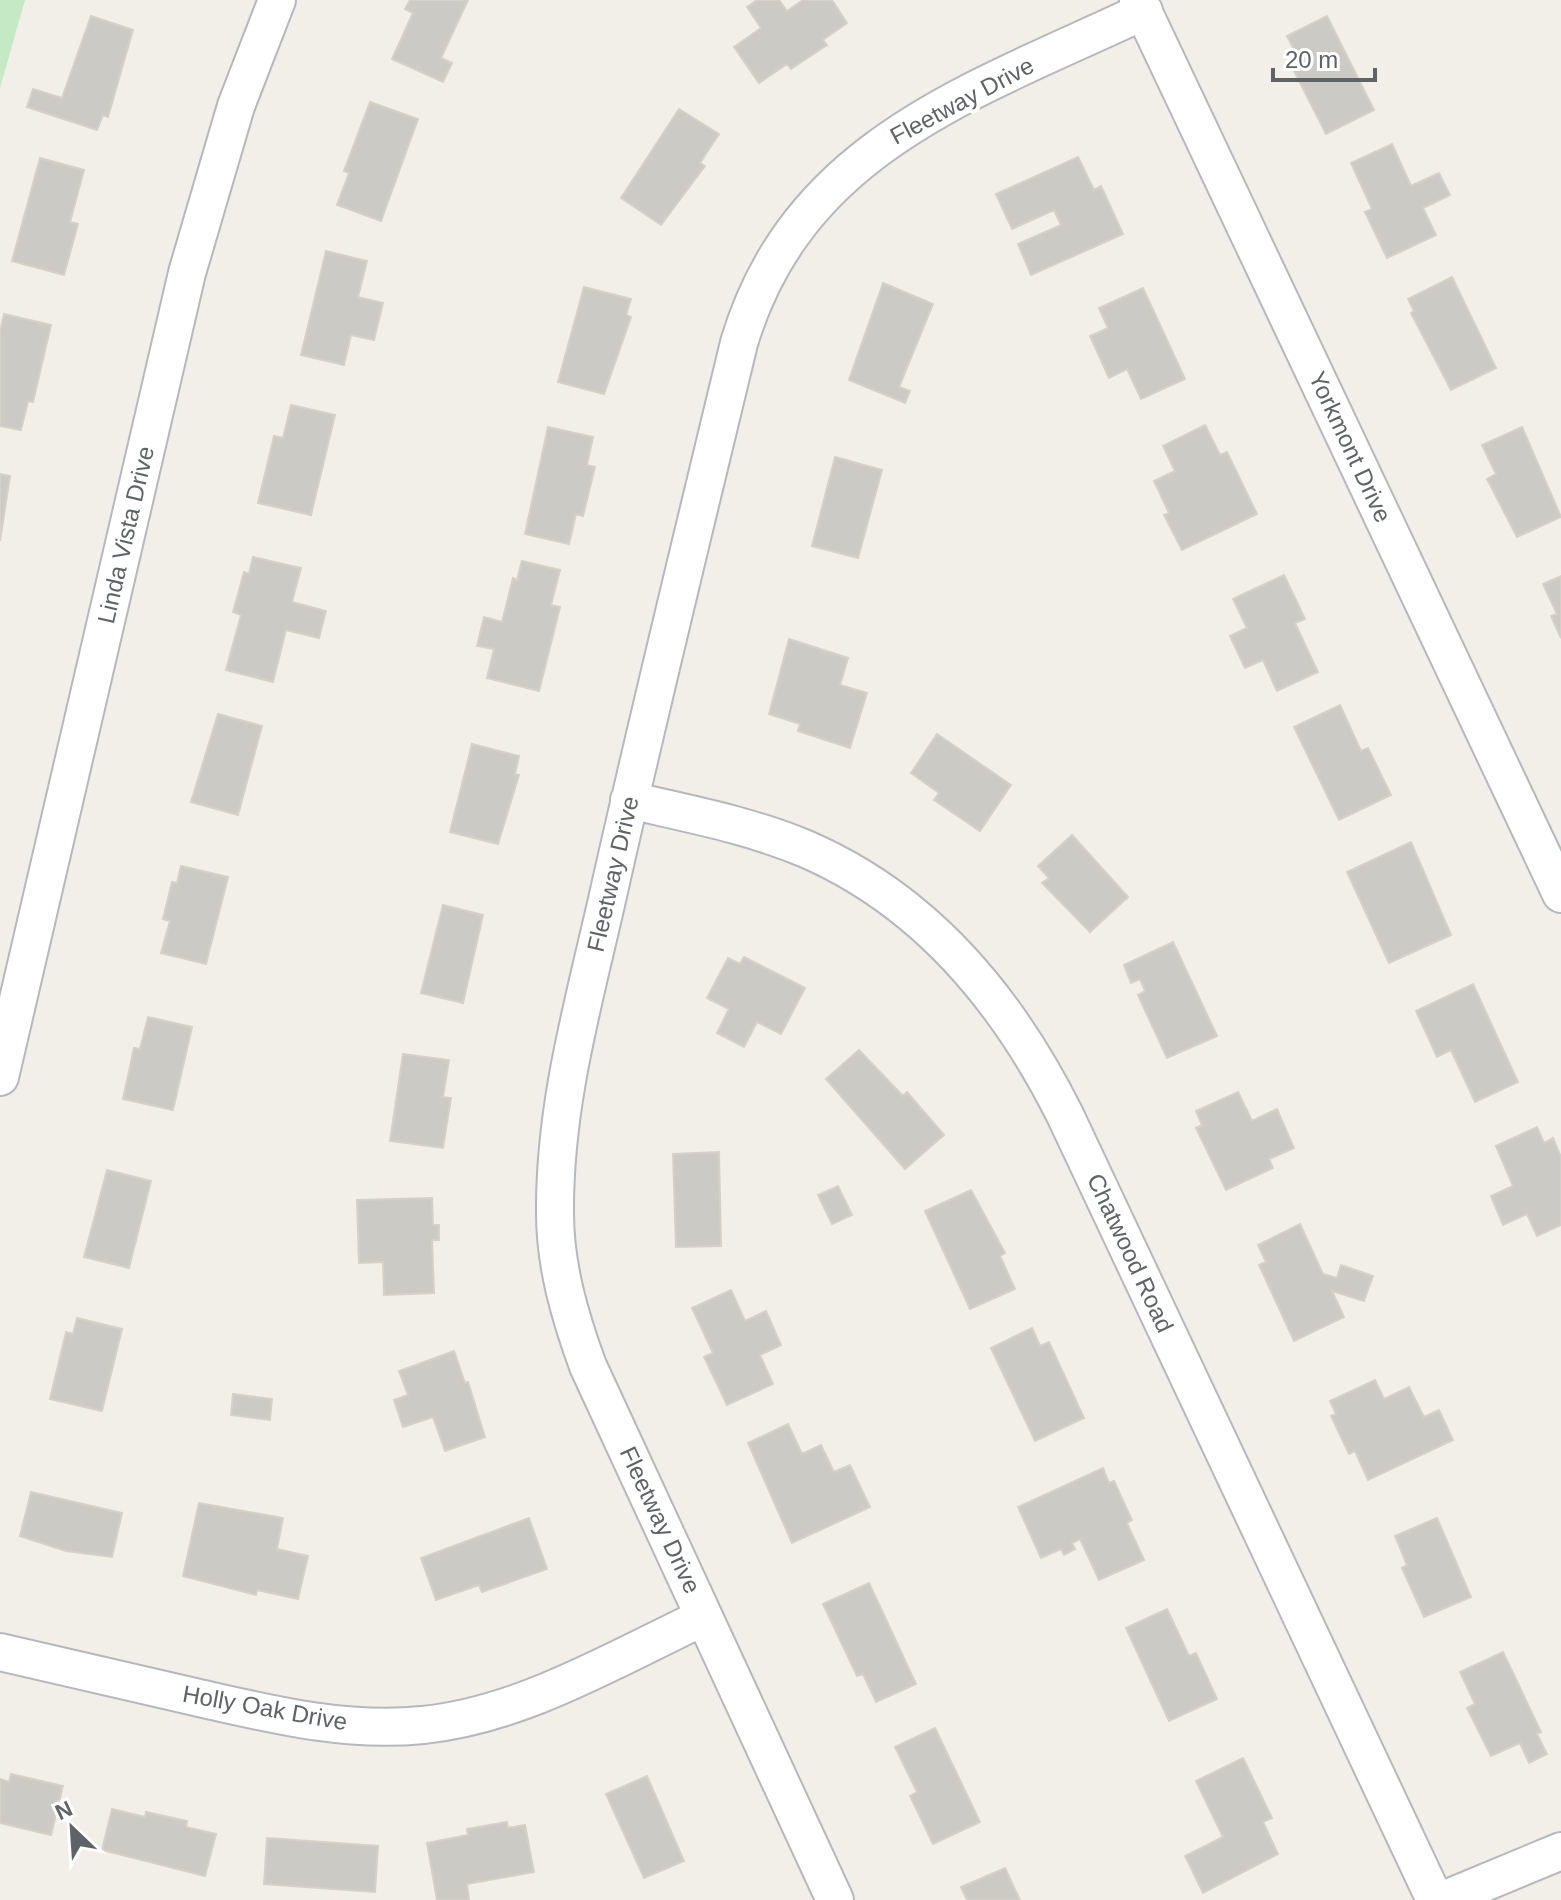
<svg xmlns="http://www.w3.org/2000/svg" width="1561" height="1900" viewBox="0 0 1561 1900" font-family="Helvetica,sans-serif">
<style>
.green{fill:#c5e8c5}
.building{fill:#cccac5;stroke:#d6d1c6;stroke-width:2}
.lines{fill:none;stroke-linecap:round;stroke-linejoin:round}
.minor-casing{stroke:#b5b8bc;stroke-width:40}
.minor{stroke:#fff;stroke-width:36}
.labels{text-anchor:middle;stroke-width:8;stroke-linejoin:round;paint-order:stroke}
.street-label{font-size:24px;fill:#5f6368;stroke:#fff}
</style>
<rect width="100%" height="100%" fill="#f1efe8"/>
<path class="green" d="M0,0h25l-25,88z"/>
<path class="building" d="M410,0h58l-27,58 11,5 -9,19 -51,-23 21,-46 -8,-4z
M757,0h22l8,11 16,-11h29l15,23 -24,17 4,5 -36,24 -4,-5 -28,19 -25,-36 27,-19 -14,-21z
M91,16l42,14 -25,87 -5,-2 -6,15 -70,-23 6,-18 29,9z
M1327,16l47,94 -48,24 -32,-63 9,-4 -16,-31z
M370,102l48,17 -37,102 -44,-16 12,-32 -5,-2z
M679,109l40,25 -19,29 5,3 -44,59 -40,-27z
M1392,144l19,42 28,-13 11,22 -27,13 13,27 -49,23 -22,-46 7,-3 -21,-46z
M1078,157l16,33 7,-4 22,48 -92,41 -13,-31 43,-19 -7,-15 -42,19 -16,-35z
M40,158l44,12 -14,52 8,2 -14,51 -52,-14z
M326,251l41,10 -9,36 25,6 -9,37 -23,-5 -7,30 -43,-10z
M1452,277l44,91 -45,22 -40,-77 3,-2 -6,-12z
M883,283l50,21 -34,83 11,4 -5,12 -56,-23z
M584,287l47,12 -5,16 5,2 -27,77 -46,-12z
M1143,288l42,91 -44,20 -14,-30 -18,9 -19,-42 18,-8 -9,-20z
M4,314l47,11 -18,77 -5,-1 -7,29 -21,-4v-94z
M291,405l44,10 -24,100 -53,-12 16,-67 9,2z
M1205,425l15,30 7,-3 30,62 -75,36 -18,-35 5,-2 -15,-32 21,-10 -12,-25z
M548,427l45,10 -6,28 8,2 -12,49 -7,-2 -7,30 -44,-10z
M1522,427l39,90 -44,20 -30,-58 9,-5 -14,-29z
M835,457l47,13 -24,88 -46,-12z
M0,474l10,2 -10,65z
M253,557l48,11 -9,34 34,9 -7,27 -33,-8 -13,52 -47,-12 15,-55 -8,-3 11,-40 5,2z
M522,561l38,9 -9,35 9,2 -21,84 -52,-13 7,-29 -17,-3 7,-29 18,5 11,-44 4,2z
M1284,575l21,44 -10,4 23,49 -41,19 -14,-31 -18,8 -15,-32 17,-8 -14,-29z
M1561,576v62l-10,-22 6,-2 -14,-30z
M789,639l59,19 -8,27 27,8 -17,55 -52,-17 2,-7 -31,-10z
M1340,705l21,46 7,-3 23,47 -52,25 -45,-93z
M218,714l44,12 -24,89 -47,-13z
M937,734l74,51 -31,46 -46,-31 5,-7 -28,-20z
M472,744l47,12 -4,18 4,1 -21,69 -48,-12z
M1072,835l56,62 -38,35 -48,-49 7,-5 -11,-12z
M1411,842l40,93 -62,28 -42,-91z
M181,866l47,11 -22,87 -45,-11 9,-32 -7,-2 9,-37 5,1z
M443,905l40,10 -20,88 -42,-10z
M1173,942l44,94 -50,22 -29,-63 7,-4 -5,-12 -9,4 -7,-18z
M744,957l61,31 -24,46 -24,-12 -13,25 -27,-14 12,-24 -22,-11 21,-40 12,6z
M1473,984l45,98 -43,20 -24,-52 -14,7 -21,-46z
M148,1017l44,10 -19,83 -50,-11 11,-51 6,1z
M859,1050l44,46 4,-4 37,43 -39,34 -79,-90z
M403,1054l46,6 -6,37 8,1 -8,50 -53,-7z
M1238,1092l14,29 25,-12 17,39 -25,11 4,9 -47,22 -30,-62 6,-3 -6,-14z
M1537,1127l7,16 9,-5 8,19v68l-24,11 -10,-22 -24,11 -12,-29 22,-10 -17,-40z
M719,1152l2,94 -45,1 -3,-93z
M107,1170l44,11 -22,87 -45,-11z
M838,1186l14,29 -20,9 -14,-29z
M971,1190l34,63 -5,3 15,33 -45,20 -45,-98z
M432,1198l1,27h6v15h-7l2,53 -50,2 -1,-33 -24,1 -2,-63z
M1300,1224l23,50 14,4 4,-13 32,11 -9,25 -32,-10 12,26 -50,24 -35,-76 7,-3 -8,-17z
M731,1290l14,31 21,-10 15,34 -21,10 13,29 -46,21 -23,-48 9,-4 -21,-45z
M77,1318l45,11 -20,82 -52,-12 16,-67 7,2z
M1032,1328l8,18 9,-4 35,76 -49,23 -44,-93z
M454,1351l11,32 3,-1 17,55 -40,14 -12,-34 -30,10 -9,-27 14,-5 -9,-24z
M1375,1380l9,19 25,-12 15,30 15,-7 14,30 -85,40 -13,-29 -6,3 -18,-38 5,-2 -6,-13z
M233,1394l39,5 -2,21 -39,-5z
M788,1424l14,30 19,-9 13,27 16,-7 20,42 -78,36 -44,-100z
M1103,1468l6,15 5,-2 18,39 -5,3 17,37 -45,20 -19,-41 -8,4 3,6 -11,6 -3,-6 -20,9 -23,-51z
M31,1492l91,21 -10,44 -46,-6 -46,-15z
M199,1503l84,15 -6,31 31,7 -10,43 -41,-9 -1,5 -73,-19z
M529,1518l18,51 -65,23 -3,-7 -43,15 -15,-42z
M1437,1518l34,79 -47,20 -22,-49 5,-3 -12,-29z
M869,1583l47,101 -40,18 -13,-28 -6,2 -34,-72z
M1167,1609l22,47 7,-3 21,46 -48,22 -43,-93z
M1503,1652l38,80 -4,2 10,20 -18,9 -9,-20 -29,13 -24,-48 8,-4 -15,-32z
M935,1728l45,94 -47,22 -23,-48 7,-4 -22,-45z
M1243,1758l29,60 -9,4 15,32 -75,39 -18,-37 38,-19 -27,-56z
M11,1774l52,12 -12,49 -51,-12v-44l9,3z
M647,1776l37,85 -40,17 -38,-84z
M112,1809l33,8 1,-5 41,9 -1,6 30,7 -11,42 -103,-26z
M507,1822l1,6 17,-3 9,47 -67,12 2,16h-32l-10,-57 41,-8 -1,-6z
M267,1838l111,8 -3,46 -111,-8z
M1005,1868l15,32h-53l-6,-13z"/>
<g class="lines">
<defs>
<path id="minor" d="M1138,0l423,894
M629,800c60,14 120,25 177,49 120,52 202,152 259,266l370,785
M0,1077l187,-804 49,-167 41,-106
M0,1652c65,15 130,30 195,45 75,17 150,36 228,28 99,-10 192,-66 281,-108
M835,1900l-247,-534c-18,-49 -33,-100 -33,-153 -1,-110 30,-215 54,-322 41,-183 86,-365 130,-548 59,-198 236,-252 405,-332
M1443,1900l118,-49"/>
</defs>
<use href="#minor" class="minor-casing"/>
<use href="#minor" class="minor"/>
</g>
<g class="labels">
<g class="street-label">
<text transform="translate(962 101) rotate(-28)" y="8">Fleetway Drive</text>
<text transform="translate(1350 447) rotate(65)" y="8">Yorkmont Drive</text>
<text transform="translate(126 535) rotate(-77)" y="8">Linda Vista Drive</text>
<text transform="translate(613 874) rotate(-77)" y="8">Fleetway Drive</text>
<text transform="translate(1130 1253) rotate(65)" y="8">Chatwood Road</text>
<text transform="translate(660 1520) rotate(65)" y="8">Fleetway Drive</text>
<text transform="translate(265 1708) rotate(10)" y="8">Holly Oak Drive</text>
</g>
</g>
<g transform="translate(72 1828) rotate(335)" stroke="#ffffff" stroke-width="6" paint-order="stroke">
<path d="M0-6L14 30L0 20L-14 30Z" fill="#5f6368"/>
<text y="-12" font-size="22" font-weight="bold" text-anchor="middle" fill="#5f6368">N</text>
</g>
<path d="M1273 68v12h102v-12" fill="none" stroke="#5f6368" stroke-width="4"/>
<text x="1285" y="68" font-size="24" fill="#5f6368" stroke="#ffffff" stroke-width="6" paint-order="stroke">20 m</text>
</svg>
